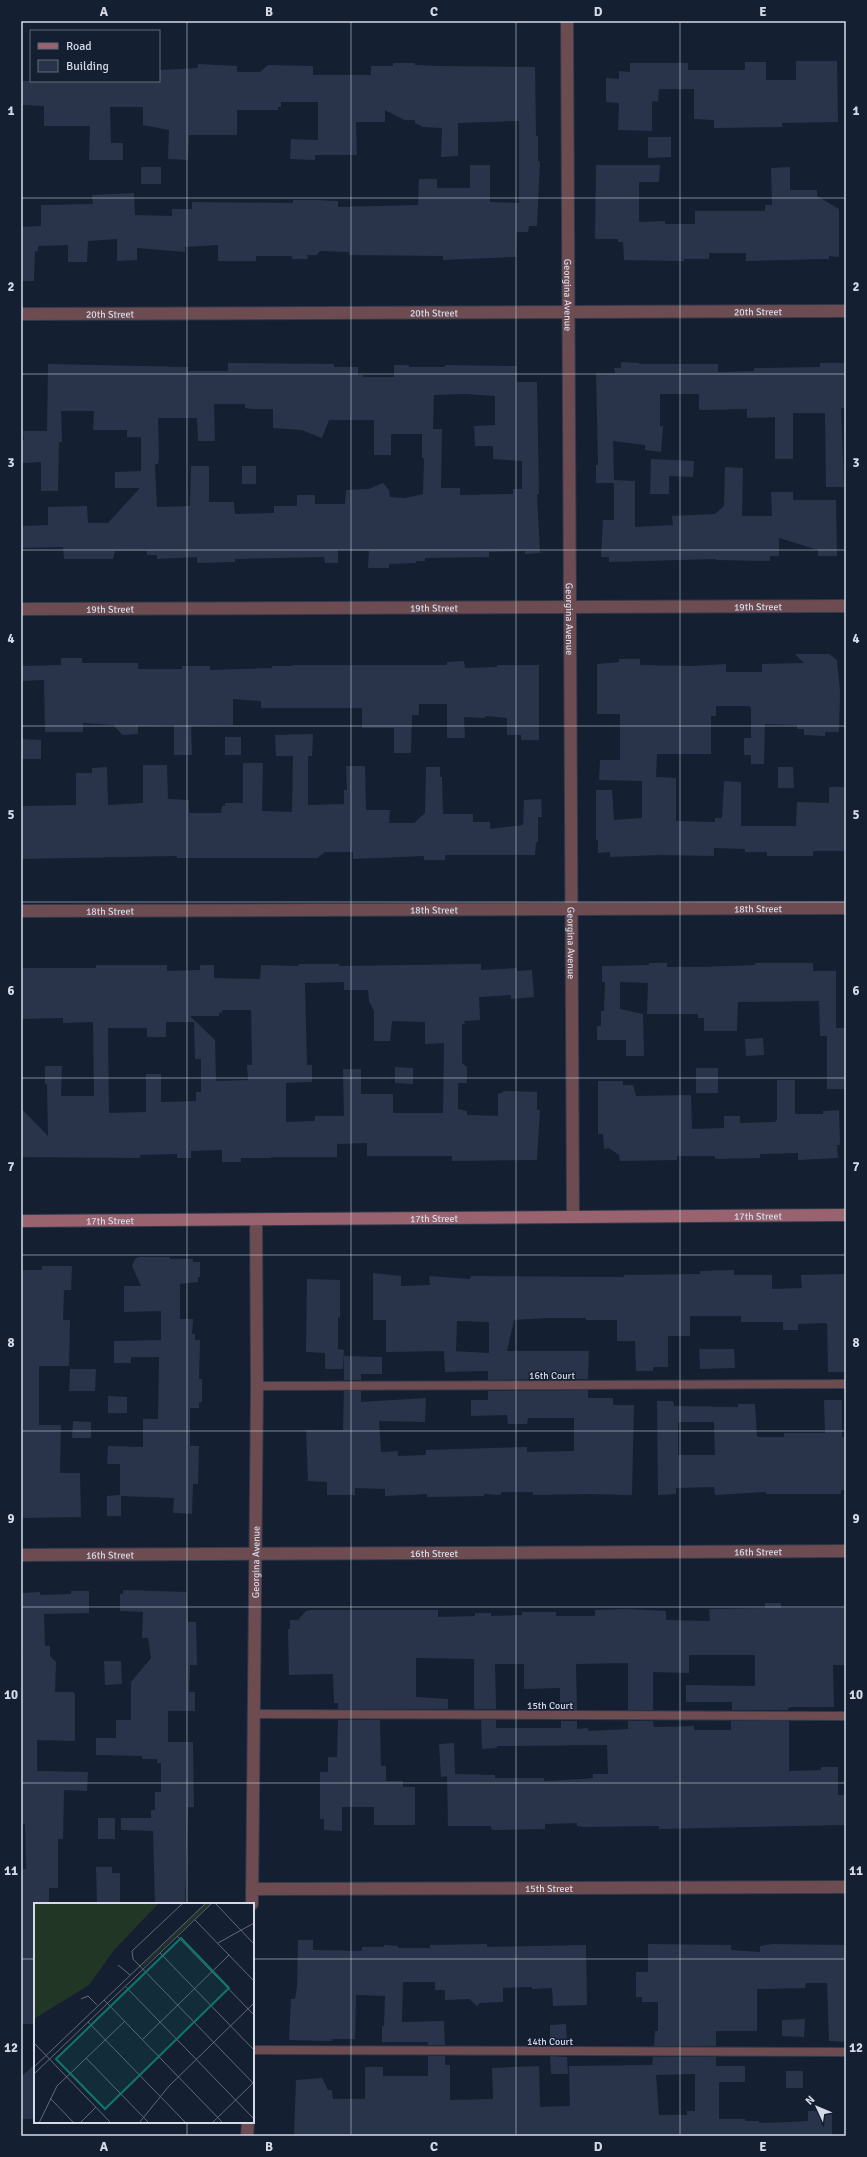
<svg xmlns="http://www.w3.org/2000/svg" width="867" height="2157" viewBox="0 0 867 2157" font-family="Signika,sans-serif">
<style>
.building{fill:#29344a;fill-rule:evenodd}
.lines{fill:none;stroke-linecap:round;stroke-linejoin:round}
.lane-casing{stroke:#30394b;stroke-width:10}
.street-casing{stroke:#30394b;stroke-width:14}
.secondary-casing{stroke:#30394b;stroke-width:14}
.lane{stroke:#6c4b51;stroke-width:8}
.street{stroke:#6c4b51;stroke-width:12}
.secondary{stroke:#98636e;stroke-width:12}
.grid{fill:none;stroke:#d4dae8;stroke-width:1;stroke-opacity:0.55}
.labels{text-anchor:middle;stroke-width:3;stroke-linejoin:round;paint-order:stroke}
.street-label{font-size:10px;fill:#d4dae8;stroke:#151f32}
.inset-road{fill:none;stroke:#616a7b;stroke-width:1}
.view{fill:#0f766e;fill-opacity:0.15;stroke:#0f766e;stroke-width:2}
.inset-edge{fill:none;stroke:#d4dae8;stroke-width:2}
.neatline{fill:none;stroke:#d4dae8;stroke-width:1.5}
.grid-label{font-size:13px;text-anchor:middle;font-weight:bold;fill:#d4dae8}
</style>
<rect width="100%" height="100%" fill="#151f32"/>
<path class="building" d="M796,61h41l1,61 -56,1v4l-68,1v-8l-20,-1v-30h-35l-1,13 -6,-1v30l-34,-1 1,-27 -13,-1v-24l13,1v-8l11,1v-9h58v7h57v-8h21v18h30z
M393,63h22v2l22,1 98,1 1,69h2v25h2l-3,65h-8l-1,6h-11l-1,25 -73,3v-4l-94,-1v-3l-29,-1 -3,4h-10l1,4h-16v-3h-36v5h-38v-16l-33,2v5l-48,-4v12l-20,1v-22l-29,2 -1,21h-19v-17l-30,1v5h-3l-1,30h-13v-54l20,-1v-21l52,-1 -1,-9 42,-2 1,22 37,1v-7h20v-7l101,1v-3h23l22,1v6l80,-2 1,-26h18v9h33v-23h20v37l29,1v-82l-61,2v33l-17,1 1,-29 -19,-1 -8,-4v-3h-11l-19,-10v12h-29l1,33h-42v5l-25,-1 1,-20 27,1v-38h-37v5h-3v3h-41v25h-48l-1,25 -20,-1 1,-29 -26,-5v-18h-33l1,36h12v17h-34l1,-34h-46v-20l-23,-1v-24h138v-11l39,-2v-4l39,2v6h23l8,-7 45,1v9h58v-9h22z
M648,137h23v20l-23,1z
M596,165h64l-1,17h-20v40l26,-1v3h30v-13h70v-6h7l-1,-37 19,-1v23h27v6l22,13v48l-10,-1v3l-83,2v-8h-37v6h-25v2l-60,-1 -1,-18h-5v-3h-23z
M141,167h20v17h-20z
M621,362l18,1v1h79v8l36,-1v-3l66,-1v-4h26v45h-5l3,79h-18l-1,-74h-32v46h-18v-42l-28,1v-9l-48,1v-16h-39v32h3l-2,26 -16,-2v-5l-32,-4 1,39 21,1v46l38,-2 -1,-9 43,-2 9,-8 1,-39 18,1 -1,48h30l-1,-24h22v8h43l1,56h-19v-6l-39,-12v18h-9v5l-54,-1v-1l-107,3v-5h-8l2,-37h11v-37h-18v-18h2l-2,-92h19l-1,-5h7z
M228,363l106,1v3h24v8h5v2h31v-12h15v2h36v-2l72,1v16h20l2,112h-2l3,59 -15,1v-3l-36,1v5l-64,1v3h-9v2l-27,1v4h-21l1,-17 -31,-1v13h-13l-1,-6 -89,2v3l-38,1v-6l-40,2v-4h-10v-4h-32l-2,8h-49l-1,-12 -42,1v-22l27,-1v-18l39,-1 1,17h20l32,-35h-25v-16l26,-1v-34h-14v-7h-34l1,-19h-33l1,31h-3l-1,49h-17v-29l-19,1 -1,-23h3l-1,-9h24l1,-67 140,3v4h40zM466,394l29,2v29l-21,1 1,20h18v13l29,2v28h-9v5l-53,1v-7h-19l1,-59h-9l1,-34zM214,404h31v4l6,1h22v19l29,2 20,8 7,-18h45v35h17v-21h31v24h2l-1,36 -18,4 -15,-1 -1,-7 -6,-7 -14,6 -23,1 -1,14h-30v-9h-18v11h-23v7l-39,1 -1,-12h-25v-36h-18l-1,40 -33,1 -2,-43h3l1,-5 -1,-41h39l1,23h17z
M651,459l43,2 -1,16 -24,-1v18h-19z
M242,466h14v18h-14z
M795,654h34l8,6 3,31 -1,41h-14v4l-21,-1v-6h-7v-4l-32,-1 -1,40h-13v-9h-7v-17h7v-30l-2,-2h-33v10h-5v38h-54l-1,23 20,1v43l39,1v-4h7l2,-37 17,1v44h55l1,-24 32,1v-16h15l1,64h-32v5h-46v-4h-22v-3l-31,-1v8l-53,-1 -51,2v-5l-12,1v-13h-2v-50h16l2,30 28,-2v-37l-43,-1 1,-20h20v-46h-23v-50l22,-2v-3h21v6l53,1 33,-2v8h36v-8l42,-1z
M61,658h21v5h56v6h44v-3h28v4l62,-2v-2h20v-1h155v-3l17,-1 1,7 32,-1v-2h42v75h-18v-5h-14v-17l-21,-2 -2,2 -20,-1 1,21h-18v-34h-28v11h-7l-1,38h-17v-25h-32v-20h-101v-7l-28,-2v26l-42,1 1,29h-18v-30l-36,1v8l-15,1 -10,-10 -30,-2v9h-38l-1,-52 -23,1v-15l40,-1z
M313,734l-1,22h-4v49l36,-1v-14h3l-1,-24h19l1,44h24l-1,13h25l11,-10 1,-46h14v10h2l1,37h30v8h17v7l33,-4 1,-25 17,-1 1,18h-4v25h-2l-1,13h-90v5h-21v-4l-71,3v-7h-28l-8,6h-140v-2l-156,3v-53l55,-1v-32h16v-5l15,-1 1,38 35,-2v-38h24l1,34 21,1v13h32l1,-7h3v-3h18v-40h20l-1,48 30,1 1,-56h-17l-1,-21z
M225,737h16v18h-16z
M21,739l20,1v19h-20z
M778,767h15l1,21h-16z
M649,963h18v4h32l56,-2v-2h58v8h23v57h9v61h-18v-53h-7l-1,-35 -81,1 -1,29h-33v-13h-6v-4h-51l1,-31 -28,-1v27l23,5 1,42h-18v-16h-29v-14h4v-15h3l1,-29h-3v-16l47,-1z
M298,964h41v2l132,-2h10v6l36,-2v3l15,-1 2,27 -23,2v-4l-32,2 1,23 -16,1 1,3h-3v39l5,4v16h-9v26l9,2v4l31,1v-22l7,-3 32,1v18h3l-3,50 -85,1v-5h-85v-13l-30,1v13h-66v1h-30v4h-19v-12l-31,1v7h-14v-4l-37,1v3l-119,-1v-49l27,28 -1,-52h-2v-18h17l-1,30h33l-1,-74 -30,1v-5l-42,1v-51h75v-3h71v6l33,-1v-5h14v13l46,1 1,-14 38,1zM344,982v8h24l1,11 5,10v30h16l2,-20 33,1v22l19,-1 -1,70h-50v-19h-32v-25h-18l1,47h-29v5l-29,1v-39l26,-1v-17h-5l-2,-82zM222,1010h29l1,55h-5l1,15 -32,1 -1,-41 -25,-24h29v-4l3,1zM166,1022h28l1,37h6v33h-5v9l-35,1v-28h-15v38l-37,1 -1,-85h39v9h19z
M763,1038l1,17 -18,1 -1,-17z
M395,1067l18,1v16l-18,-1z
M696,1068h22v25h-22z
M777,1080h18v34h28v-3l16,-1 1,35h-3l1,13 -40,2v-7l-38,1v4l-45,1v-3h-38v4l-57,1 -1,-6 -10,-7 -5,1 -1,-15h-5v-53h25v4h10l3,11 55,-1 1,34 32,-1v-12h16v7l35,-1 2,-2z
M139,1257h31v2h23v3h7v15h-2v5l-18,2v35h13l-1,15h3v6h5l-1,39h3v23h-3v6h-9v38h9l-1,38h-5l-1,30 -19,-1 1,-15 -53,-2v20h-14v-20l13,-1v-31h-13l1,-18 35,1v-28h15l1,-62h-28v6h-17v-22l47,-1v-29l-37,1v-26h17l-9,-20 3,-7z
M42,1266h30l-1,24h-7l-1,30h7l-1,46h-30v59h22l-1,48h20l1,44 -60,1v-248h21z
M734,1270v5h38v14l30,-1 -1,-13 45,-1v98h-18l-1,-49 -29,1v6h-15v-8h-42v-6h-51v20h-22v31h-15v4h-17l-1,-30h-18v-21h-31v-2h-39l-33,2 -7,31h82l-1,28 -100,1v-9l-43,1 -1,-21 -58,1v-32h-13v-47l28,3v10l29,-1 -1,-9 41,3 1,-3 153,1v-2l76,-1v-3zM457,1321l32,1v31l-37,-2h4z
M307,1279l33,1v38l-2,-1v32l6,1 -1,19h-18v-16l-19,-1z
M699,1349h35l1,19 -35,1z
M344,1356l38,1v17h-21v6h-17z
M70,1369h26l-1,22h-26z
M588,1390v8h25v7h21l-2,90 -43,-1 -56,1v-3h-32v3l-17,-1v2l-57,1v-3l-42,2v-7l-30,-1v7h-28v-13l-19,-1 -2,-51h37l1,-39h17v11l65,-4 -1,24 -46,-1 2,31 17,-1v5l28,-1v-5l101,-3v5l47,-1v-33h-46l-1,6h-19l-1,-9 -36,1v-16h17v-9z
M108,1396l19,1v16h-19z
M824,1400h18v37h4v53h-5v4h-75v-2l-51,3 -1,-8 -38,1v6l-18,1 -1,-94h16l1,5 64,1v-3h17l2,33h27v-4h41zM678,1422h36l1,33h-37z
M73,1421l18,1v16h-19z
M123,1590l64,2 1,30h8l1,43h-7l-1,27h6v19h-27v31h25l1,65h-6l-3,97h-30l-2,-73 -32,-1v-12h30v-8h4v-18h6v-29h-4v-4h-15v-3l-46,-1v-17h20v-18h15v-38l20,-24 -3,-20h-6l1,-26 -23,-1v-17h3z
M71,1591h18v22l-45,1 1,32h5v10l6,6 -1,30h18l2,2v47l-38,-1v31l51,1 -1,19 -23,-1 -1,49h-5v49h-9v16h-14v120h-14v-155h5l-1,-45h-4v-168h2l-2,-63 19,-1v3l31,-1z
M765,1603h16v5h65v57h-13l1,42h-42l-4,1v2h-56v-8h-46v-17l69,1v-31h-66v18l-36,-1v38h-25v-47l-52,1 1,46h-17v-22l-36,1v-25h-29l1,45h-22v-50l-58,-1v39l32,2v10h-110v-6h-4l-1,-29 -44,1 -1,-46h2v-9h8l8,-9 4,-1h128v7l37,-1v-3h16v3l31,-1v-3h34v4h39v-6l34,-1 37,2v9l44,1 -1,-12 56,-1z
M104,1661h17l1,23 -17,1z
M338,1720h42l1,46h5v15h17v6h12v38h-41v-18h-32v24l-18,-1v-11h-4v-47h8v-15h9z
M481,1720h15v8h65v-7h16v8l11,-1v3l40,-2v-8h25l1,6 40,-1v4h37v-9h58v50l32,-1v-3h17v28h8v30l-187,4v-3l-75,1 -7,-1v-3l-32,1v5l-51,1 -3,-1v-3h-43l-1,-50 -6,1 -2,-33 15,-1 1,31 40,1v3h49v3l40,-2 9,-1v-4h15l-1,-29 -110,1v2l-15,1z
M98,1818h17v21h-17z
M96,1867h16v6h8v31h-23z
M298,1940h15v10l49,1v-4h22v-2l14,1v2h32v-3l57,-1v3l99,-2 1,60 -34,1 -1,-18 -20,1v-2l-29,1v14l-23,1 -3,3 -8,-7 -24,1v-10h-10v-8h-32l-1,40 42,-1 1,24h-17v-3h-46v-16h2l1,-30 -29,-1 -1,44h-23l-1,2 -42,-1 2,-41h4l2,-12z
M648,1944l83,1v5l29,2v-6l12,-2 74,1v97l-17,-1 -2,-58h-21l-1,5 -48,1v42h-41v15h-62l1,-15h3v-29h-16v-5h-6v-25h12z
M805,2019l-1,18 -22,-1v-16z
M566,2024l1,22h-17v-21z
M428,2056h17v9h5v35l43,-1 -1,-31 47,-2 1,41 30,-1 -1,-40 83,-1 1,-8h63v9h29v16h-26v37h26v2h14v2l31,-1 18,-1v-10h24v25h-538l2,-56 26,-2 6,12h4l1,9h32v-32h18v9h45zM695,2074v37h-8v4h-28l-3,-40z
M550,2056l17,1 1,17h-17z
M35,2064v55h-14v-42z
M786,2071h17v17h-17z"/>
<g class="lines">
<defs>
<path id="lane" d="M257,1386l589,-2
M254,1714l592,2
M253,2050l593,2"/>
<g id="street">
<path id="s1" d="M567,21l6,1195"/>
<path id="s2" d="M21,314l825,-3"/>
<path id="s3" d="M21,609l825,-3"/>
<path id="s4" d="M21,911l825,-3"/>
<path id="s5" d="M21,1555l825,-4"/>
<path id="s6" d="M252,1889l594,-2"/>
<path id="s7" d="M252,1904l5,-518 -1,-166"/>
<path d="M247,2136l1,-14"/>
</g>
<g id="secondary">
<path id="s8" d="M21,1221l825,-6"/>
</g>
</defs>
<use href="#lane" class="lane-casing"/>
<use href="#street" class="street-casing"/>
<use href="#secondary" class="secondary-casing"/>
<use href="#lane" class="lane"/>
<use href="#street" class="street"/>
<use href="#secondary" class="secondary"/>
</g>
<path class="grid" d="M187,21v1883M351,21v2115M516,21v2115M680,21v2115M21,198h825M21,374h825M21,550h825M21,726h825M21,902h825M21,1078h825M21,1255h825M21,1431h825M21,1607h825M21,1783h825M21,1959h14M253,1959h593M187,2122v14"/>
<g class="labels">
<g class="street-label">
<text dy="4" stroke="none"><textPath href="#s1" startOffset="274">Georgina Avenue</textPath></text>
<text dy="4" stroke="none"><textPath href="#s2" startOffset="737">20th Street</textPath></text>
<text dy="4" stroke="none"><textPath href="#s2" startOffset="413">20th Street</textPath></text>
<text dy="4" stroke="none"><textPath href="#s2" startOffset="89">20th Street</textPath></text>
<text dy="4" stroke="none"><textPath href="#s3" startOffset="737">19th Street</textPath></text>
<text dy="4" stroke="none"><textPath href="#s3" startOffset="413">19th Street</textPath></text>
<text dy="4" stroke="none"><textPath href="#s3" startOffset="89">19th Street</textPath></text>
<text dy="4" stroke="none"><textPath href="#s1" startOffset="598">Georgina Avenue</textPath></text>
<text dy="4" stroke="none"><textPath href="#s4" startOffset="737">18th Street</textPath></text>
<text dy="4" stroke="none"><textPath href="#s4" startOffset="413">18th Street</textPath></text>
<text dy="4" stroke="none"><textPath href="#s4" startOffset="89">18th Street</textPath></text>
<text dy="4" stroke="none"><textPath href="#s1" startOffset="922">Georgina Avenue</textPath></text>
<text dy="4" stroke="none"><textPath href="#s8" startOffset="737">17th Street</textPath></text>
<text dy="4" stroke="none"><textPath href="#s8" startOffset="413">17th Street</textPath></text>
<text dy="4" stroke="none"><textPath href="#s8" startOffset="89">17th Street</textPath></text>
<text x="552" y="1379">16th Court</text>
<text dy="4" stroke="none"><textPath href="#s5" startOffset="737">16th Street</textPath></text>
<text dy="4" stroke="none"><textPath href="#s5" startOffset="413">16th Street</textPath></text>
<text dy="4" stroke="none"><textPath href="#s5" startOffset="89">16th Street</textPath></text>
<text dy="4" stroke="none"><textPath href="#s7" startOffset="342">Georgina Avenue</textPath></text>
<text x="550" y="1709">15th Court</text>
<text dy="4" stroke="none"><textPath href="#s6" startOffset="297">15th Street</textPath></text>
<text x="550" y="2045">14th Court</text>
</g>
</g>
<g transform="translate(34 1903)">
<rect width="220" height="220" fill="#151f32"/>
<path d="M0,0h125l-45,47 -25,35 -55,34zM173,0h4l-68,64 -1,-2z" fill="#223626"/>
<path class="inset-road" d="M149,0l-51,48 1,8 121,125M181,0l39,41M161,17l59,61M143,33l77,79M184,40l36,-20M126,50l94,97M84,62l12,10M92,84l128,132M47,96l7,-3 9,9M70,97l119,123M54,119l98,101M109,136l86,-84M0,140l77,80M52,155l63,65M0,164l172,-164M0,171l178,-171M16,195l24,25M5,220l18,-37 68,-65M46,220l16,-16M105,220l30,-37 85,-83M178,220l41,-40"/>
<path class="view" d="M147,35l48,50 -124,121 -49,-50z"/>
<rect width="220" height="220" class="inset-edge"/>
</g>
<rect width="867" height="2157" fill="none" stroke="#151f32" stroke-width="44"/>
<rect x="30" y="30" width="130" height="52" fill="#151f32" stroke="#616a7b"/>
<rect x="38" y="43" width="20" height="6" fill="#98636e" stroke="#616a7b"/>
<text x="66" y="50" font-size="12" fill="#d4dae8">Road</text>
<rect x="38" y="60" width="20" height="12" fill="#29344a" stroke="#616a7b"/>
<text x="66" y="70" font-size="12" fill="#d4dae8">Building</text>
<g transform="translate(817 2107) rotate(314)" stroke="#151f32" stroke-width="3" paint-order="stroke">
<path d="M0-3L7 15L0 10L-7 15Z" fill="#d4dae8"/>
<text y="-6" font-size="11" font-weight="bold" text-anchor="middle" fill="#d4dae8">N</text>
</g>
<rect x="22" y="22" width="823" height="2113" class="neatline"/>
<g class="grid-label">
<text x="104" y="16">A</text>
<text x="269" y="16">B</text>
<text x="434" y="16">C</text>
<text x="598" y="16">D</text>
<text x="763" y="16">E</text>
<text x="11" y="115">1</text>
<text x="856" y="115">1</text>
<text x="11" y="291">2</text>
<text x="856" y="291">2</text>
<text x="11" y="467">3</text>
<text x="856" y="467">3</text>
<text x="11" y="643">4</text>
<text x="856" y="643">4</text>
<text x="11" y="819">5</text>
<text x="856" y="819">5</text>
<text x="11" y="995">6</text>
<text x="856" y="995">6</text>
<text x="11" y="1171">7</text>
<text x="856" y="1171">7</text>
<text x="11" y="1347">8</text>
<text x="856" y="1347">8</text>
<text x="11" y="1523">9</text>
<text x="856" y="1523">9</text>
<text x="11" y="1699">10</text>
<text x="856" y="1699">10</text>
<text x="11" y="1875">11</text>
<text x="856" y="1875">11</text>
<text x="11" y="2052">12</text>
<text x="856" y="2052">12</text>
<text x="104" y="2151">A</text>
<text x="269" y="2151">B</text>
<text x="434" y="2151">C</text>
<text x="598" y="2151">D</text>
<text x="763" y="2151">E</text>
</g>
</svg>
